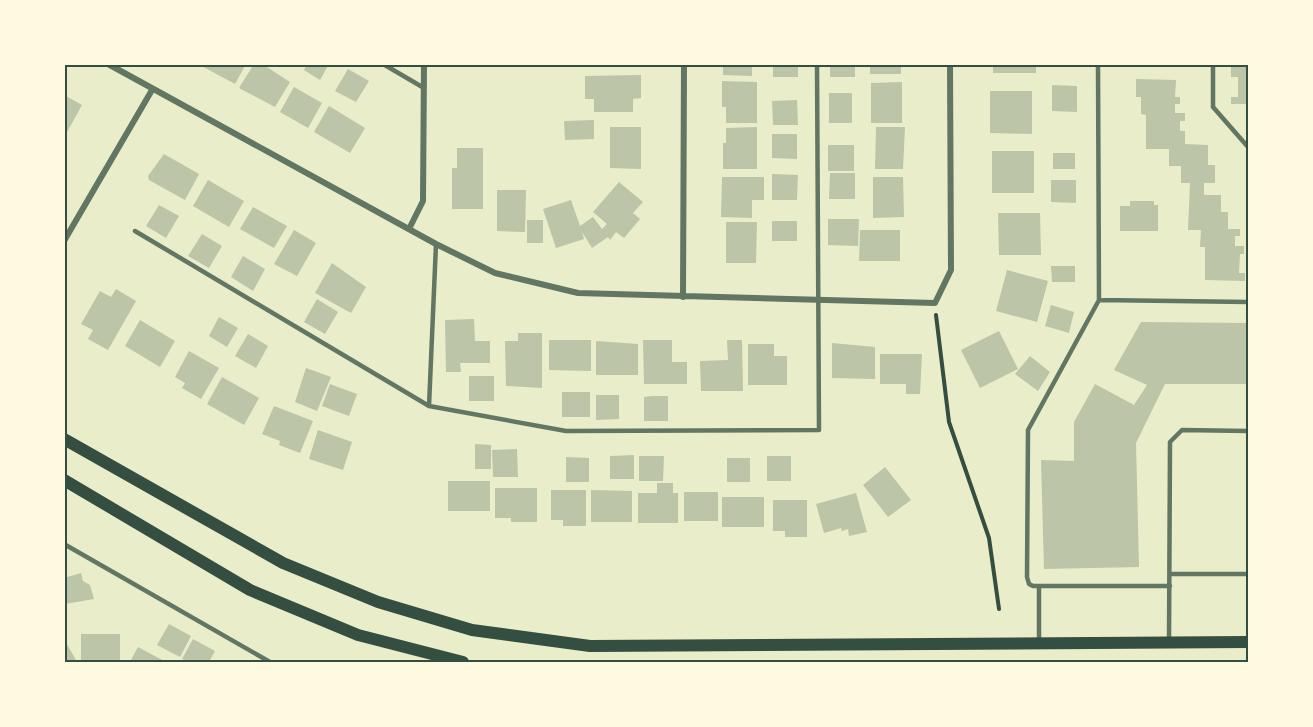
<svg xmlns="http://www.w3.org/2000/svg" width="1313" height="727" viewBox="0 0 1313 727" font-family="Overpass,sans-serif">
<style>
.building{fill:#bcc5a7}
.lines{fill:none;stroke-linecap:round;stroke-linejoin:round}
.path{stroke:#344e41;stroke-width:4}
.service{stroke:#617663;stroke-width:4.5}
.minor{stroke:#617663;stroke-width:6}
.secondary{stroke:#344e41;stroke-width:12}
.neatline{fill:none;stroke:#344e41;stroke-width:2}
</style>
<rect width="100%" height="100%" fill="#e9edc9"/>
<path class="building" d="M198,64h48l-11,20z
M254,64h8l28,18 -15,25 -36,-19z
M307,64h22l-9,16 -16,-10z
M723,64h29v12l-29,-1z
M773,64h25v13h-25z
M830,64h25v13h-25z
M870,64h31v10h-31z
M993,64h43v9h-43z
M1231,64h17v40h-17v-7h7v-20h-7z
M348,69l21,12 -13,21 -21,-11z
M641,75v23l-8,1v13h-39v-13h-9v-23z
M1136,79l40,1 -1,17h5v7h-5v9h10v8h-5v10h5v13l23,1v20h7v18h-11v12h17v17h7v17h12v7h-5v10h9v8h-4l-1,19h6v8l-40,-1v-33h-5l1,-17h-13l2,-47h-9v-17h-12v-17h-23v-34l-5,-1v-17h-5z
M722,81l35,1v41h-31v-16h-4z
M902,82v41h-31v-40z
M1052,85l25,1v26l-25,-1z
M294,87l28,16 -14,25 -28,-16z
M990,91h42v43l-42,-1z
M829,93h23v30h-23z
M64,95l18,10 -15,27 -3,-1z
M797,100l1,25h-25l-1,-24z
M329,106l36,22 -15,25 -36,-21z
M594,120v19l-29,1 -1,-19z
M610,127h31v42l-31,-1z
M757,127v42h-34v-26h3v-15z
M876,127h29l-2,42h-28z
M772,134h25v25l-25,-1z
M828,145h26v26h-26z
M457,148h26v61h-31v-41h5z
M992,151h42v42h-42z
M1053,153h22v16h-22z
M164,154l35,20 -14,26 -36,-20 -1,-4z
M830,173h25v26h-26z
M772,174l26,1 -1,25h-25z
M722,177h42v23h-12v18l-31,-1z
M873,177h30l1,40 -31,1z
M208,180l36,21 -15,26 -36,-21z
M1051,180h25v23l-25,-1z
M619,182l24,20 -10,11 7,6 -16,19 -8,-6 -6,8 -2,-3 -16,11 -10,-16 2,7 -28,9 -13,-39 28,-9 9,26 13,-9 9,12 5,-5 -14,-12z
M497,190h29l-1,42 -28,-1z
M1130,201h24v4h4v26h-38v-25h10z
M159,205l20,11 -13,22 -20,-12z
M253,207l34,19 -13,22 -34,-19z
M998,213h42l1,42h-42z
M828,219h31l-1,27 -30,-1z
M527,220h16v23h-16z
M772,221h25v20h-25z
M726,222h31l-1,41h-30z
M294,230l22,13 -19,33 -23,-12z
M860,230h40v31h-41z
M202,234l20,12 -13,22 -21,-12z
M243,256l22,13 -12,22 -22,-14z
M332,263l34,24 -15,26 -36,-20z
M1051,266h24v16h-23z
M1007,270l41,11 -11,41 -41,-11z
M116,289l20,12 -28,49 -20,-11 5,-9 -12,-6 19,-33 11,6z
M317,299l21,13 -13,22 -21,-12z
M1051,305l23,7 -5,21 -24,-7z
M219,317l19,11 -11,19 -18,-11z
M474,319l1,22h15v22h-30l1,9h-15l-1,-52z
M140,320l35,21 -15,26 -35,-21z
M1141,322l107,1v61h-83l-29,59 3,124 -95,2 -3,-109 33,1v-39l21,-38 39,21 13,-20 -33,-15z
M999,331l19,38 -38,19 -19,-38z
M518,333h24v55l-36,-2 -1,-45h13z
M248,334l20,12 -12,22 -21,-12z
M549,340h42v31l-42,-1z
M643,340h29v22h15v22h-43z
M727,340h15l1,51h-42l-1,-30 28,-1z
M596,341l42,3v31h-42z
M832,343l43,4v32l-43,-1z
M748,344h26v12h13v29h-39z
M189,351l30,17 -18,31 -19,-11 3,-5 -10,-6z
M880,354h42l-2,40h-14v-10h-26z
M1030,356l20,16 -12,19 -23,-17z
M306,368l25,9 -14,34 -22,-9z
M469,376h25v25h-25z
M222,377l37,21 -15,27 -37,-21z
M330,384l27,10 -8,22 -27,-10z
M562,392h28v25h-28z
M596,395h23v24l-23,1z
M652,396h16v25h-24v-24z
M274,406l39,15 -13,32 -21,-8 1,-4 -18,-7z
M318,430l34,12 -9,28 -34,-11z
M475,444l16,1v24h-16z
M517,449l1,28h-25l-1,-27z
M634,455v24h-24v-23z
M639,456h25l-1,25h-24z
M767,456h24v25h-24z
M566,457l23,1v24h-23z
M727,458h23v24h-23z
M885,467l26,33 -23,17 -25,-32z
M448,481h42v30h-42z
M657,483h16v10h5v30h-40v-30h19z
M495,488h42v34h-26v-4h-16z
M551,490h35v36h-23v-6h-12z
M591,490l41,1v31h-41z
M684,492h34v29h-34z
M856,493l11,39 -18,4 -1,-7 -6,2 -1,-3 -17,5 -8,-29z
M722,497h42v30h-42z
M773,500h34v37h-22v-6h-12z
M81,573l2,8 7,4 4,14 -29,5 -1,-26z
M169,624l22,12 -11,21 -23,-12z
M81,634h39v28h-39z
M64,639l13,23h-13z
M193,639l22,12 -6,11h-20l-7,-3z
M138,647l28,15h-36z"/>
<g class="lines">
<path class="path" d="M936,315l13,107 40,116 10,71"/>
<path class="service" d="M383,64l41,24
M1098,64l1,236 149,2
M1213,64v43l35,40
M135,231l294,175 137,25 253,-1 -2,-366
M1099,300l-71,130 -1,147 2,7 4,2h137
M429,406l7,-162
M64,544l206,118
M1170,574h78
M1169,641l1,-199 12,-12 66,1
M1039,643v-57"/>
<path class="minor" d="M108,64l328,180 59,29 83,20 357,10 16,-33 -1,-206
M409,229l14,-28 1,-137
M64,241l88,-151
M683,297l1,-233"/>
<path class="secondary" d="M64,439l219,124 95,39 94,28 118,16 658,-4
M64,480l186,110 108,45 105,27"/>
</g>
<rect width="1313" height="727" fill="none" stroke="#fefae0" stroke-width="132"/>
<rect x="66" y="66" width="1181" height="595" class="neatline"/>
</svg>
